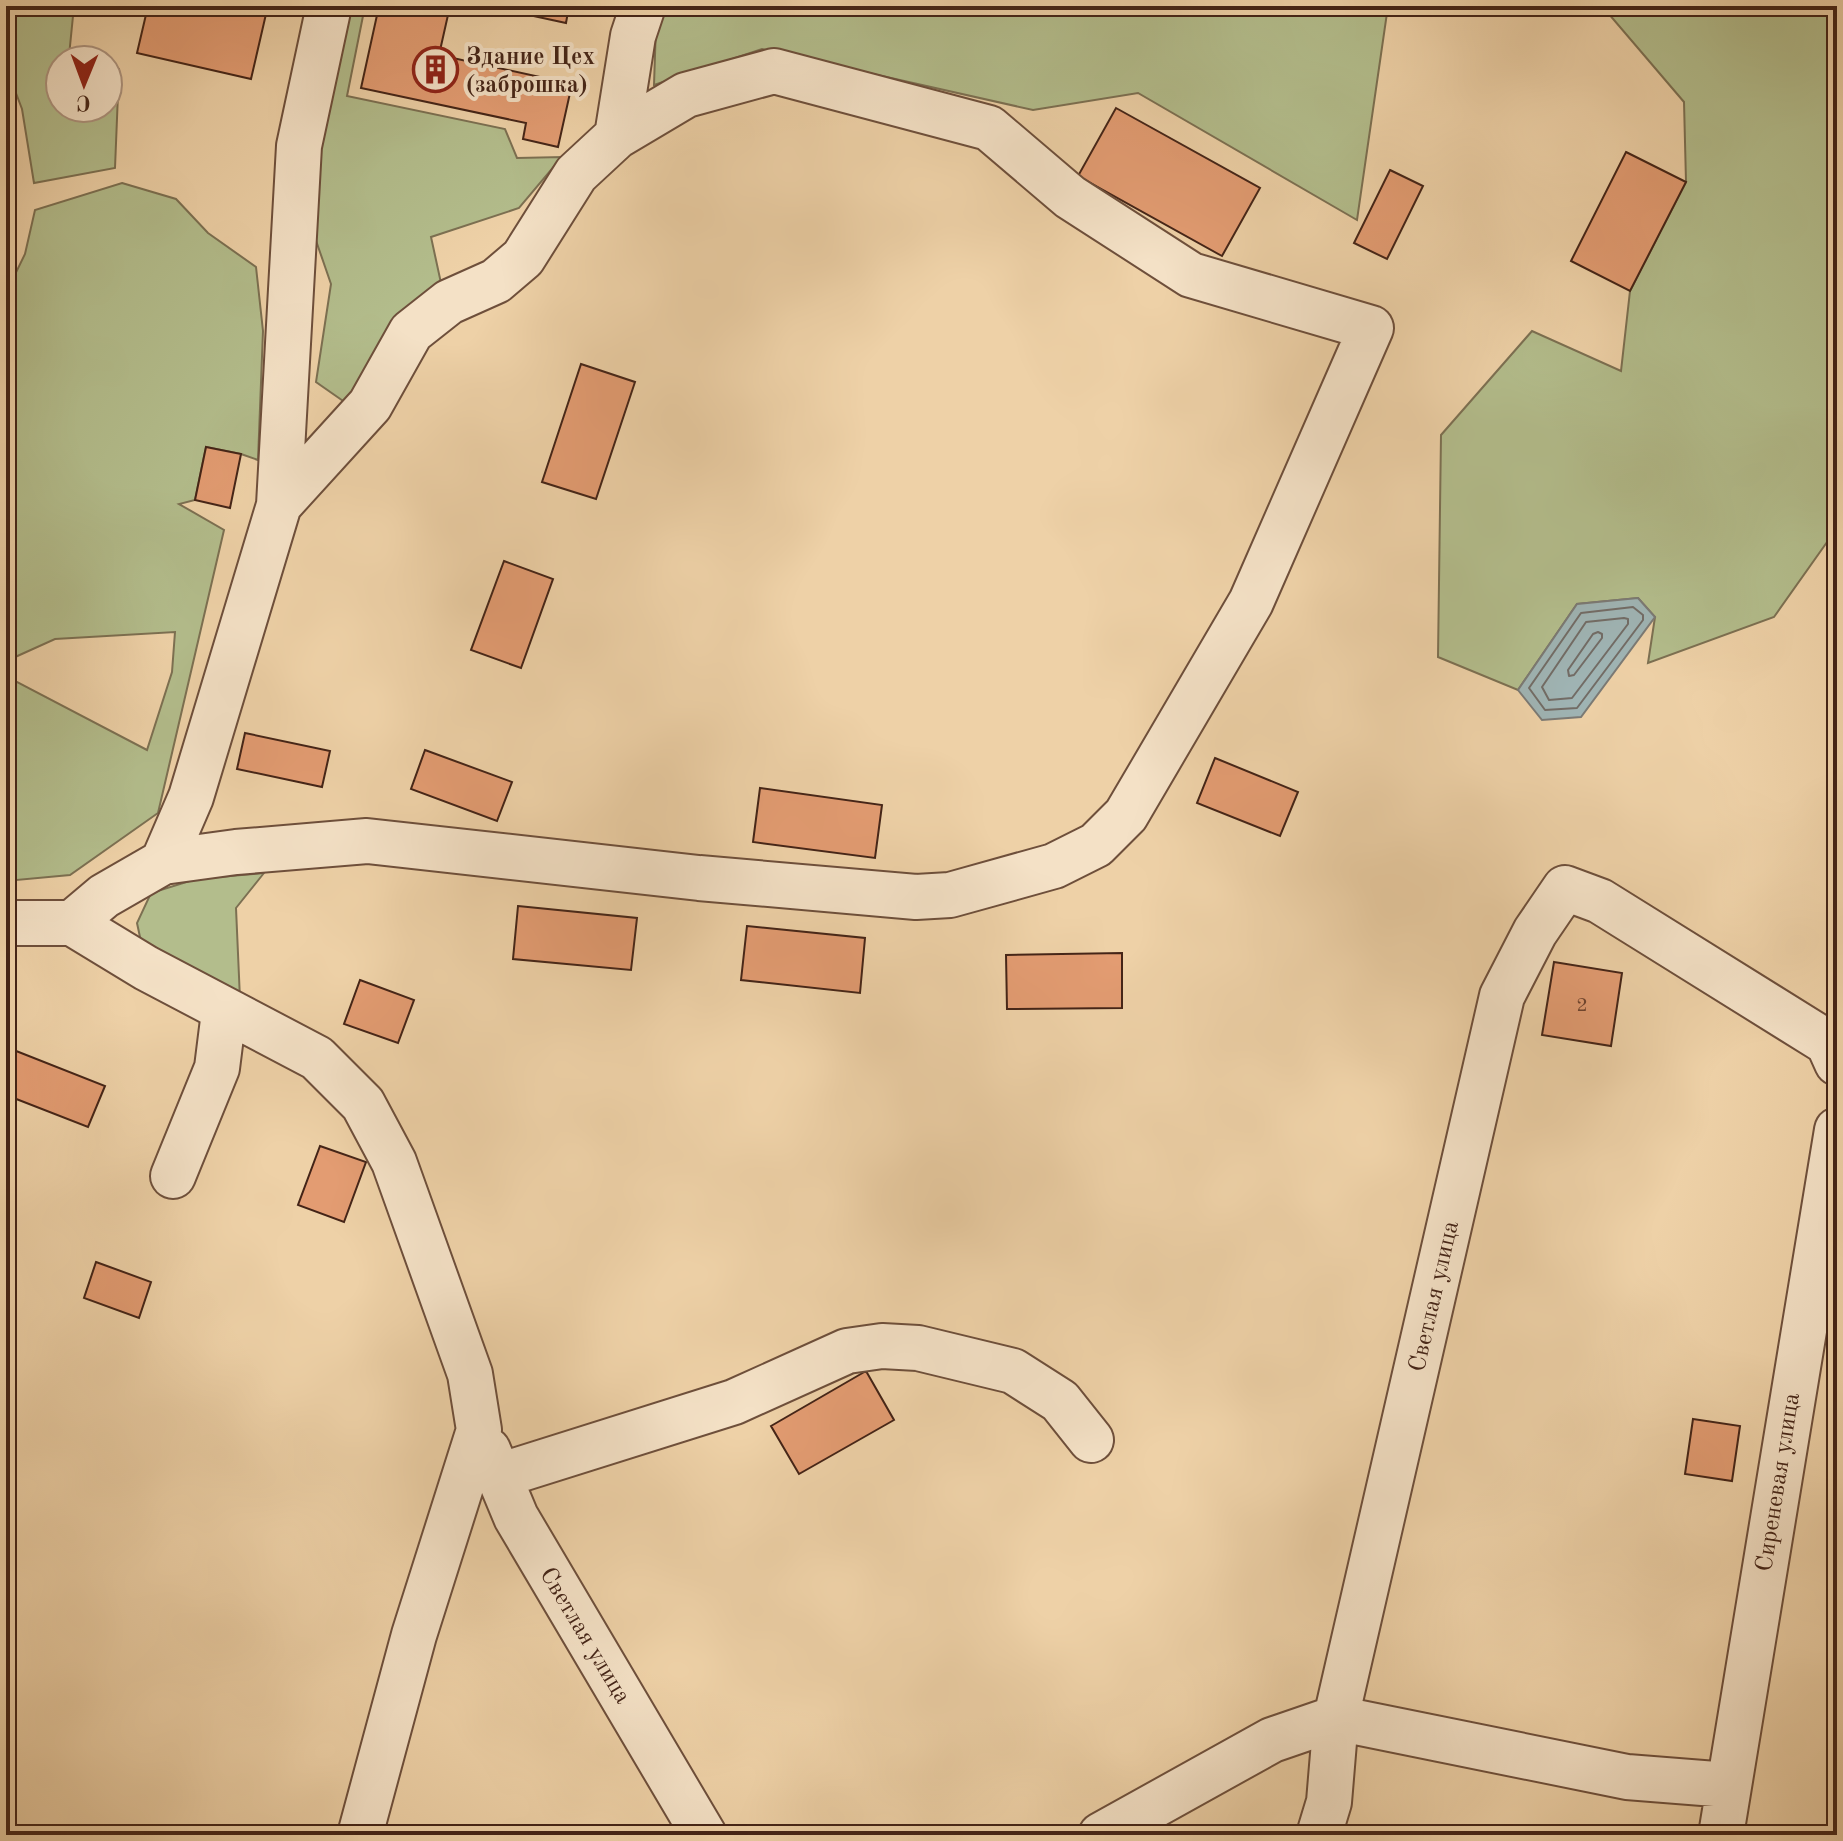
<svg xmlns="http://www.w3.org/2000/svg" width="1843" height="1841" viewBox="0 0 1843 1841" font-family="'Old Standard TT',serif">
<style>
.green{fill:#b3bd8c;stroke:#7c7052;stroke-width:2;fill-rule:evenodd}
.water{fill:#9fb4b4;stroke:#7b7a75;stroke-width:2}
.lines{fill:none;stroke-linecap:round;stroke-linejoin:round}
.shore{stroke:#726c66;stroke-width:2}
.building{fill:#e39c72;stroke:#442417;stroke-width:2}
.minor-casing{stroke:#6e4f3b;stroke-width:48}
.minor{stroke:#f4e1c6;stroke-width:44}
.labels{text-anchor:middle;stroke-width:8;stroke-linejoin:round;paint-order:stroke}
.number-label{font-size:20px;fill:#6c422e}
.poi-label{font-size:24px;font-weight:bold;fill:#442417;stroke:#f4e1c6;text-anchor:start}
.street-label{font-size:24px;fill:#442417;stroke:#f4e1c6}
</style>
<rect width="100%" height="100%" fill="#eed1a7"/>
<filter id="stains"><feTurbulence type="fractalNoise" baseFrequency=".0025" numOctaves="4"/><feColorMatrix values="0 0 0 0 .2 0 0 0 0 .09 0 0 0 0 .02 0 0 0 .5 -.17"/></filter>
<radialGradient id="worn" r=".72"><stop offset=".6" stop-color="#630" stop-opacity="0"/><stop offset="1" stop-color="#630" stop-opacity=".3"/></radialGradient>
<path class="green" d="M6,6h68l-5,50 14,4h-23v48h48v-42l11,3 -4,99 -81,15 -12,-74 -16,-42z
M345,6h20l-18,90 158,33 12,29 45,-1 -43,51 -88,29 10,46 -40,29 -31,65 -24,26 -30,-21 15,-98 -19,-55 8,-102z
M661,6h727l-31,214 -219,-127 -105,17 -271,-61 -108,36 2,-60z
M1602,6h235v522l-63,89 -126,46 7,-46 -17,-19 -61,6 -59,86 -80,-33 3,-222 91,-104 89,40 9,-80 56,-109 -2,-80z
M122,183l54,16 32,34 48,34 7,64 -5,129 -17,-6 -35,-7 -11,53 -16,4 45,26 -66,283 -88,62 -64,6v-588l19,-39 10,-44zM175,632l-3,40 -25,78 -134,-70v-22l42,-19z
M264,873l-28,35 4,91 -97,-48 -6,-28 14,-30 45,-14z"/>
<path class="water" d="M1638,598l17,19 -74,100 -39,3 -24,-30 59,-86z"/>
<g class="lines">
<path class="shore" d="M1633,607l10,8v5l-66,88 -32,2 -16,-22 52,-75z
M1624,618l4,1v5l-56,74 -23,2 -7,-13 44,-65z
M1598,632l4,2v4l-28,37 -5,1 -1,-6 25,-36z"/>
</g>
<path class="building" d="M148,6h81l37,8 -15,65 -114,-26z
M379,6h71l-11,49 133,29 -14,63 -35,-8 3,-16 -165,-35z
M487,6h82l-3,17z
M1116,108l144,80 -38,68 -144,-80z
M1626,152l60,30 -56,109 -59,-30z
M1390,170l33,16 -36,73 -33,-16z
M581,364l54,18 -39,117 -54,-17z
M206,447l35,7 -11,54 -35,-8z
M504,561l49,18 -32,89 -50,-18z
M245,733l85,18 -8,36 -85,-18z
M425,750l87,32 -15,39 -86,-32z
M1215,758l83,34 -18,44 -83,-33z
M760,788l122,17 -7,53 -122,-16z
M518,906l119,12 -6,52 -118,-11z
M747,926l118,12 -5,55 -119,-13z
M1122,953v55l-115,1 -1,-54z
M1554,962l68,11 -11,73 -69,-11z
M360,980l54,20 -16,43 -54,-19z
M6,1047l99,39 -17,41 -82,-32z
M320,1146l46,16 -22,60 -46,-17z
M96,1262l55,20 -12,36 -55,-20z
M866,1371l28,49 -95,54 -28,-48z
M1693,1419l47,7 -8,55 -47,-7z"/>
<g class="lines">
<defs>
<path id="minor" d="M617,136l16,-100 10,-30
M163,862l28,-65 88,-292 20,-359 30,-140
M6,923h66l74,45 171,90 46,46 31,58 76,212 9,56 -65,205 -54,200
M72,923l32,-27 59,-34 73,-10 131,-11 332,37 217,19 34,-2 104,-29 42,-21 30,-30 125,-213 120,-274 -180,-53 -121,-78 -81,-69 -215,-57 -88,24 -69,41 -41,38 -53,84 -27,23 -47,21 -38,30 -41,73 -91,100
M173,1176l44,-108 7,-56
M488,1450l28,67 188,318
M499,1476l235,-74 113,-51 35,-5 36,2 95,23 47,30 31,39
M1101,1835l171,-95 64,-22 291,59 101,8
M1319,1835l10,-33 7,-84 166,-722 33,-64 30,-44 35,13 228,142 9,20
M1721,1835l116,-705"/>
</defs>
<use href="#minor" class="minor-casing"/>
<use href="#minor" class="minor"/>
</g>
<defs>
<symbol id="building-ring" viewBox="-11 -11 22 22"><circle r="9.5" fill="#f4e1c6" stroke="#8f2418" stroke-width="1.5"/><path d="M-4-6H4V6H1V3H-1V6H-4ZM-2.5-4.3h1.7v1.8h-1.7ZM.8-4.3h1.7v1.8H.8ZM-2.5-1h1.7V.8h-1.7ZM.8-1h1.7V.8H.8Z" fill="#8f2418"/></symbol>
</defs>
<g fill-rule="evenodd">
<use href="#building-ring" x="410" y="44" width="51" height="51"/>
</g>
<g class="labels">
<g class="number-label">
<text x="1582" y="1011">2</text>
</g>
<g class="poi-label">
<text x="466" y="64">Здание Цех<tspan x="466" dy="28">(заброшка)</tspan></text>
</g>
<g class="street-label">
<text transform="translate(1433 1296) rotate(-77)" y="8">Светлая улица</text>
<text transform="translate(1777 1482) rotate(-81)" y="8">Сиреневая улица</text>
<text transform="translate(586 1635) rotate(59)" y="8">Светлая улица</text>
</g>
</g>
<rect width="1843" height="1841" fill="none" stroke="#eed1a7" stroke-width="32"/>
<rect x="8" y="8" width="1827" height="1825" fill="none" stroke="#442417" stroke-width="4"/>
<rect x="16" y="16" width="1811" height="1809" fill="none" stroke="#442417" stroke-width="2"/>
<g transform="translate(84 84) rotate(181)"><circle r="38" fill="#f4e1c6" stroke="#ae9580" stroke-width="2"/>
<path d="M0-6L14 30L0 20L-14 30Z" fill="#8f2418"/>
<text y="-12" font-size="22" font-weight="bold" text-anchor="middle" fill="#442417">С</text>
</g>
<rect width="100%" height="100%" filter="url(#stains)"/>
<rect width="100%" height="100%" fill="url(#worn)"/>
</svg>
